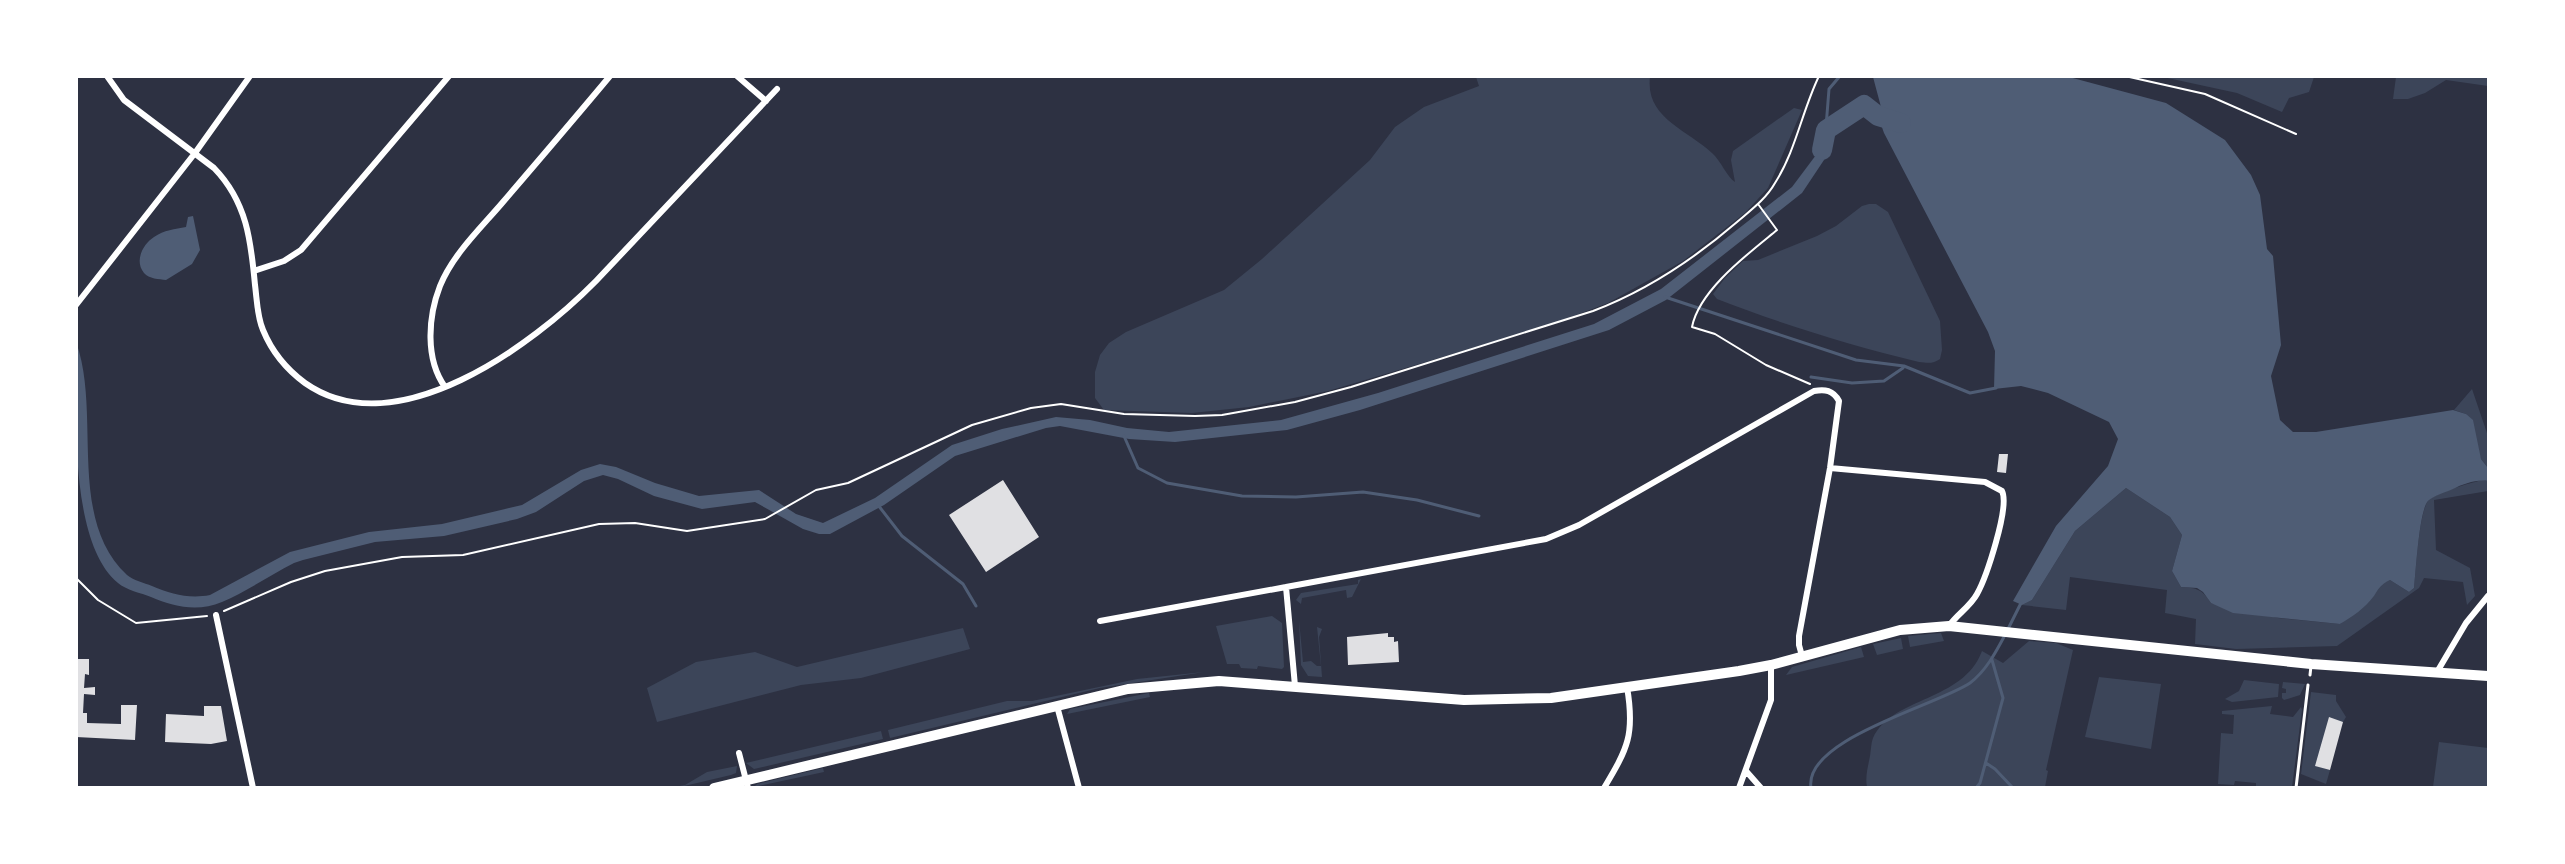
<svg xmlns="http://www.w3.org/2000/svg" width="2565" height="864" viewBox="0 0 2565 864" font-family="'Source Sans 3',sans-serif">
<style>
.green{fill:#3c4559}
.water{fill:#4f5d75}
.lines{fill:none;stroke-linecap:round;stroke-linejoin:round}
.stream{stroke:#4f5d75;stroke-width:3}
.river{stroke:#4f5d75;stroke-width:20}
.building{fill:#e0e0e3}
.path{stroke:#fff;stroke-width:2}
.service{stroke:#fff;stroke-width:3}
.minor{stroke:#fff;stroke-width:6}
.primary{stroke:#fff;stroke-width:10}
</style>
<rect width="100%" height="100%" fill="#2d3142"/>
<path class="green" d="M1476,77h174c-5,41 38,53 62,76 9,8 15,24 23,29l-4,-22 2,-9 61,-43 8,2 -34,78 -23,25 -62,48 -75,42 -61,23 -219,65 -79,16 -57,6 -88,-3 -9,-12v-26l5,-17 9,-12 17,-11 98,-42 38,-31 108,-99 25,-33 29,-20 55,-21z
M2163,77h151l-5,15 -20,6 -7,14 -45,-19z
M2396,77h92v9l-42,-6 -21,13 -17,6h-15z
M1869,204h7l12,8 52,109 2,29 -2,9c-7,5 -12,4 -21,3 -69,-17 -135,-37 -202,-63l-4,-5 12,-16 18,-17 15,-1 59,-24 19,-10 26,-20z
M2472,389l16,47v32l-7,-9 -15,-45 -12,-4z
M2482,480l6,1v10l-54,9 2,50 34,18 5,28 -8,9 -4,-23 -39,-4 -5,10 -82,58 -101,3 -41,-5 1,-25 -31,-6 2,-23 -97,-13 -4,33 -44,-5 10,-5 43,-69 51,-43 44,29 12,18 -10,36 9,16c16,1 21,2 30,16l67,15 62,6 33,-27 6,-12 11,-5 19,12 5,-4c2,-17 5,-79 15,-88 10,-9 39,-16 53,-20z
M1361,579l-9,18 -5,1 -1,-8 -44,8 -1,6 -5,-4 5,-7 57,-9v-4z
M1272,616l10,7 2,44 -2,2 -24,-3 -1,3 -16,-1 -2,-4h-12l-11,-38z
M1299,620l4,42 8,-1 6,5h4l-4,-39 5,2 -3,8 3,40 -14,-1 -7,-11z
M963,628l7,21 -109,29 -60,7 -144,37 -10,-34 49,-26 59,-10 42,15z
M1941,633l3,8 -34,6 -2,-11z
M1901,638l2,11 -26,6 -4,-11z
M2029,641l27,2 17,7 -27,120 2,1 -3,16h-178c-2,-11 1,-20 3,-31 1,-6 1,-13 3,-18 20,-42 90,-36 109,-87l21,12z
M1861,647l3,10 -78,18 6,-8z
M1204,672l-104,16 -210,50 -2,-8 119,-29h25l105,-22z
M2099,677l62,7 -10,65 -66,-12z
M2244,680l35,4 -1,13 -46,5 -7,-3 14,-8z
M2283,682l22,2 -5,11 -16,5 -2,-2v-5h4v-4l-4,-1z
M2311,692l25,3v6l10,16 -30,49 14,4 -4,14 -25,-10z
M1149,693l1,4 -83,17 3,-5z
M2272,706l-2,8 23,3 8,-10 1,3 -10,77h-36v-4l-21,-2 -1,4 -16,-1 3,-51 12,1 1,-19 -12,-1v-3z
M881,731l2,8 -129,30 -8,-6z
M2439,742l49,6v39h-55z
M737,766l-1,7 -5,2 -51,12h-6l11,-2 22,-13z
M823,768l1,4 -70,15 3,-3z"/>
<path class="water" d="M1873,77h196l97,26 59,37 26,35 9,20 7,54 6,7 8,89 -10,31 9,44 13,12h23l137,-22 13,4 7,6 8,39 7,9v13c-11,-2 -25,3 -35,8 -7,3 -20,7 -25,12 -9,10 -12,70 -14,87l-5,4 -19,-12c-10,5 -11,8 -16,16 -9,12 -22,21 -34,28l-107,-11 -22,-10 -8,-11 -6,-4 -16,-1 -9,-16 10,-36 -12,-18 -44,-29 -51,43 -43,69 -10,5 -9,-4 43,-75 52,-60 10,-27 -9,-17 -61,-29 -27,-7 -27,3 1,-38 -7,-19 -104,-199 -6,-17 3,-9z
M1831,121l2,13 -9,26 -22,33 -136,107 -57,30 -249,80 -73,20 -112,12 -46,-3 -69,-13 -14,2 -91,28 -71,49 -54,29h-11l-16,-5 -48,-27 -53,7 -48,-13 -36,-17 -15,-4 -19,6 -48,31 -19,7 -73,17 -69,6 -72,18 -9,3c-24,12 -48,29 -72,39 -24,10 -48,5 -71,-5 -10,-4 -25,-7 -33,-14 -51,-42 -41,-180 -42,-241 26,71 -10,176 51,233 6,5 17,8 25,11 19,8 37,13 58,9l80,-43 79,-20 73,-8 80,-19 59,-35 19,-6 16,3 39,16 44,13 60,-6 37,24 27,9 52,-25 77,-53 50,-16 54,-12 34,3 37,8 42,4 112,-12 97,-27 216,-69 67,-35 131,-102 24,-32 5,-26z
M193,216l7,34 -8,14 -26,16c-7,-1 -17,-1 -22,-7 -10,-12 -1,-29 10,-36 10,-7 21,-8 32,-10l2,-10z"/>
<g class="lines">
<path class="stream" d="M1826,127l3,-38 11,-13
M1665,297l191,63 48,6 66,27 26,-5
M1811,377l41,6 32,-2 19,-13
M1124,436l14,32 29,15 75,13 54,1 67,-5 54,8 62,16
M878,505l24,31 61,48 13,22
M2008,629l13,-26
M1986,763l9,6 18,19
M1811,788c-8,-49 127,-83 159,-105 16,-12 26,-31 35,-48
M1976,788l4,-5 23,-85 -11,-38"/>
<path class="river" d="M1822,150l4,-20 38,-25 14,11 23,7"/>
</g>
<path class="building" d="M1999,454h9l-2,19 -9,-1z
M1003,480l36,57 -53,35 -37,-57z
M1388,633v4h6v5l4,-1 1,21 -51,3 -1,-28z
M76,659h13v16l-4,-1 -1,14 11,-1v8l-11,-1 -1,19h4v10l34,1v-19h16l-2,35 -59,-3z
M204,706h17l6,35 -16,3 -46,-2 1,-28 38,2z
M2329,717l14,5 -13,48 -15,-4z"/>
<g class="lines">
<path class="path" d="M2125,76l80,18 91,40
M1758,204l19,26c-28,23 -78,60 -85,97l23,7 51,31 44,19
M76,578l22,22 38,23 71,-7
M224,611l67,-29 34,-11 77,-14 61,-2 136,-31 36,-1 52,8 78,-12 51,-29 32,-7 124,-58 59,-17 30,-4 63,10 71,2 27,-1 73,-13 56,-15 242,-76c53,-20 101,-52 144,-89 14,-12 29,-23 38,-39 21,-33 27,-72 44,-107"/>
<path class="service" d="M2310,675l1,-9
M2296,788l12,-103"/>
<path class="minor" d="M107,76l17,24 90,68c33,34 37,73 41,117 2,15 2,31 8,45 9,22 23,39 42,53 91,64 228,-38 291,-102l181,-192
M737,76l29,25
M254,271l30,-10 17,-11 148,-174
M76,305l119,-152 55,-77
M445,387c-20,-28 -17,-70 -5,-101 13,-32 41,-58 63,-84 36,-42 72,-84 107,-126
M1830,468l155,14 17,9c8,16 -16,87 -25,103 -7,13 -20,20 -28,32
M216,615l37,173
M1100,621l186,-34
M2437,672l29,-49 22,-27
M1295,686l-9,-99 260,-48 33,-14 235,-134c11,-2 19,-1 25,10l-9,67 -31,168v9l3,11
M1057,706l22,82
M739,753l9,35
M1746,771l15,17
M1604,788c24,-40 31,-54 23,-101
M1739,788l32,-88v-35"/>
<path class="primary" d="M714,788l414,-99 91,-8 245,19 87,-2 188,-27 32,-6 129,-35 49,-4 362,38 177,12"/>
</g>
<rect width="2565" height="864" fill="none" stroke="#ffffff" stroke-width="156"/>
</svg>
